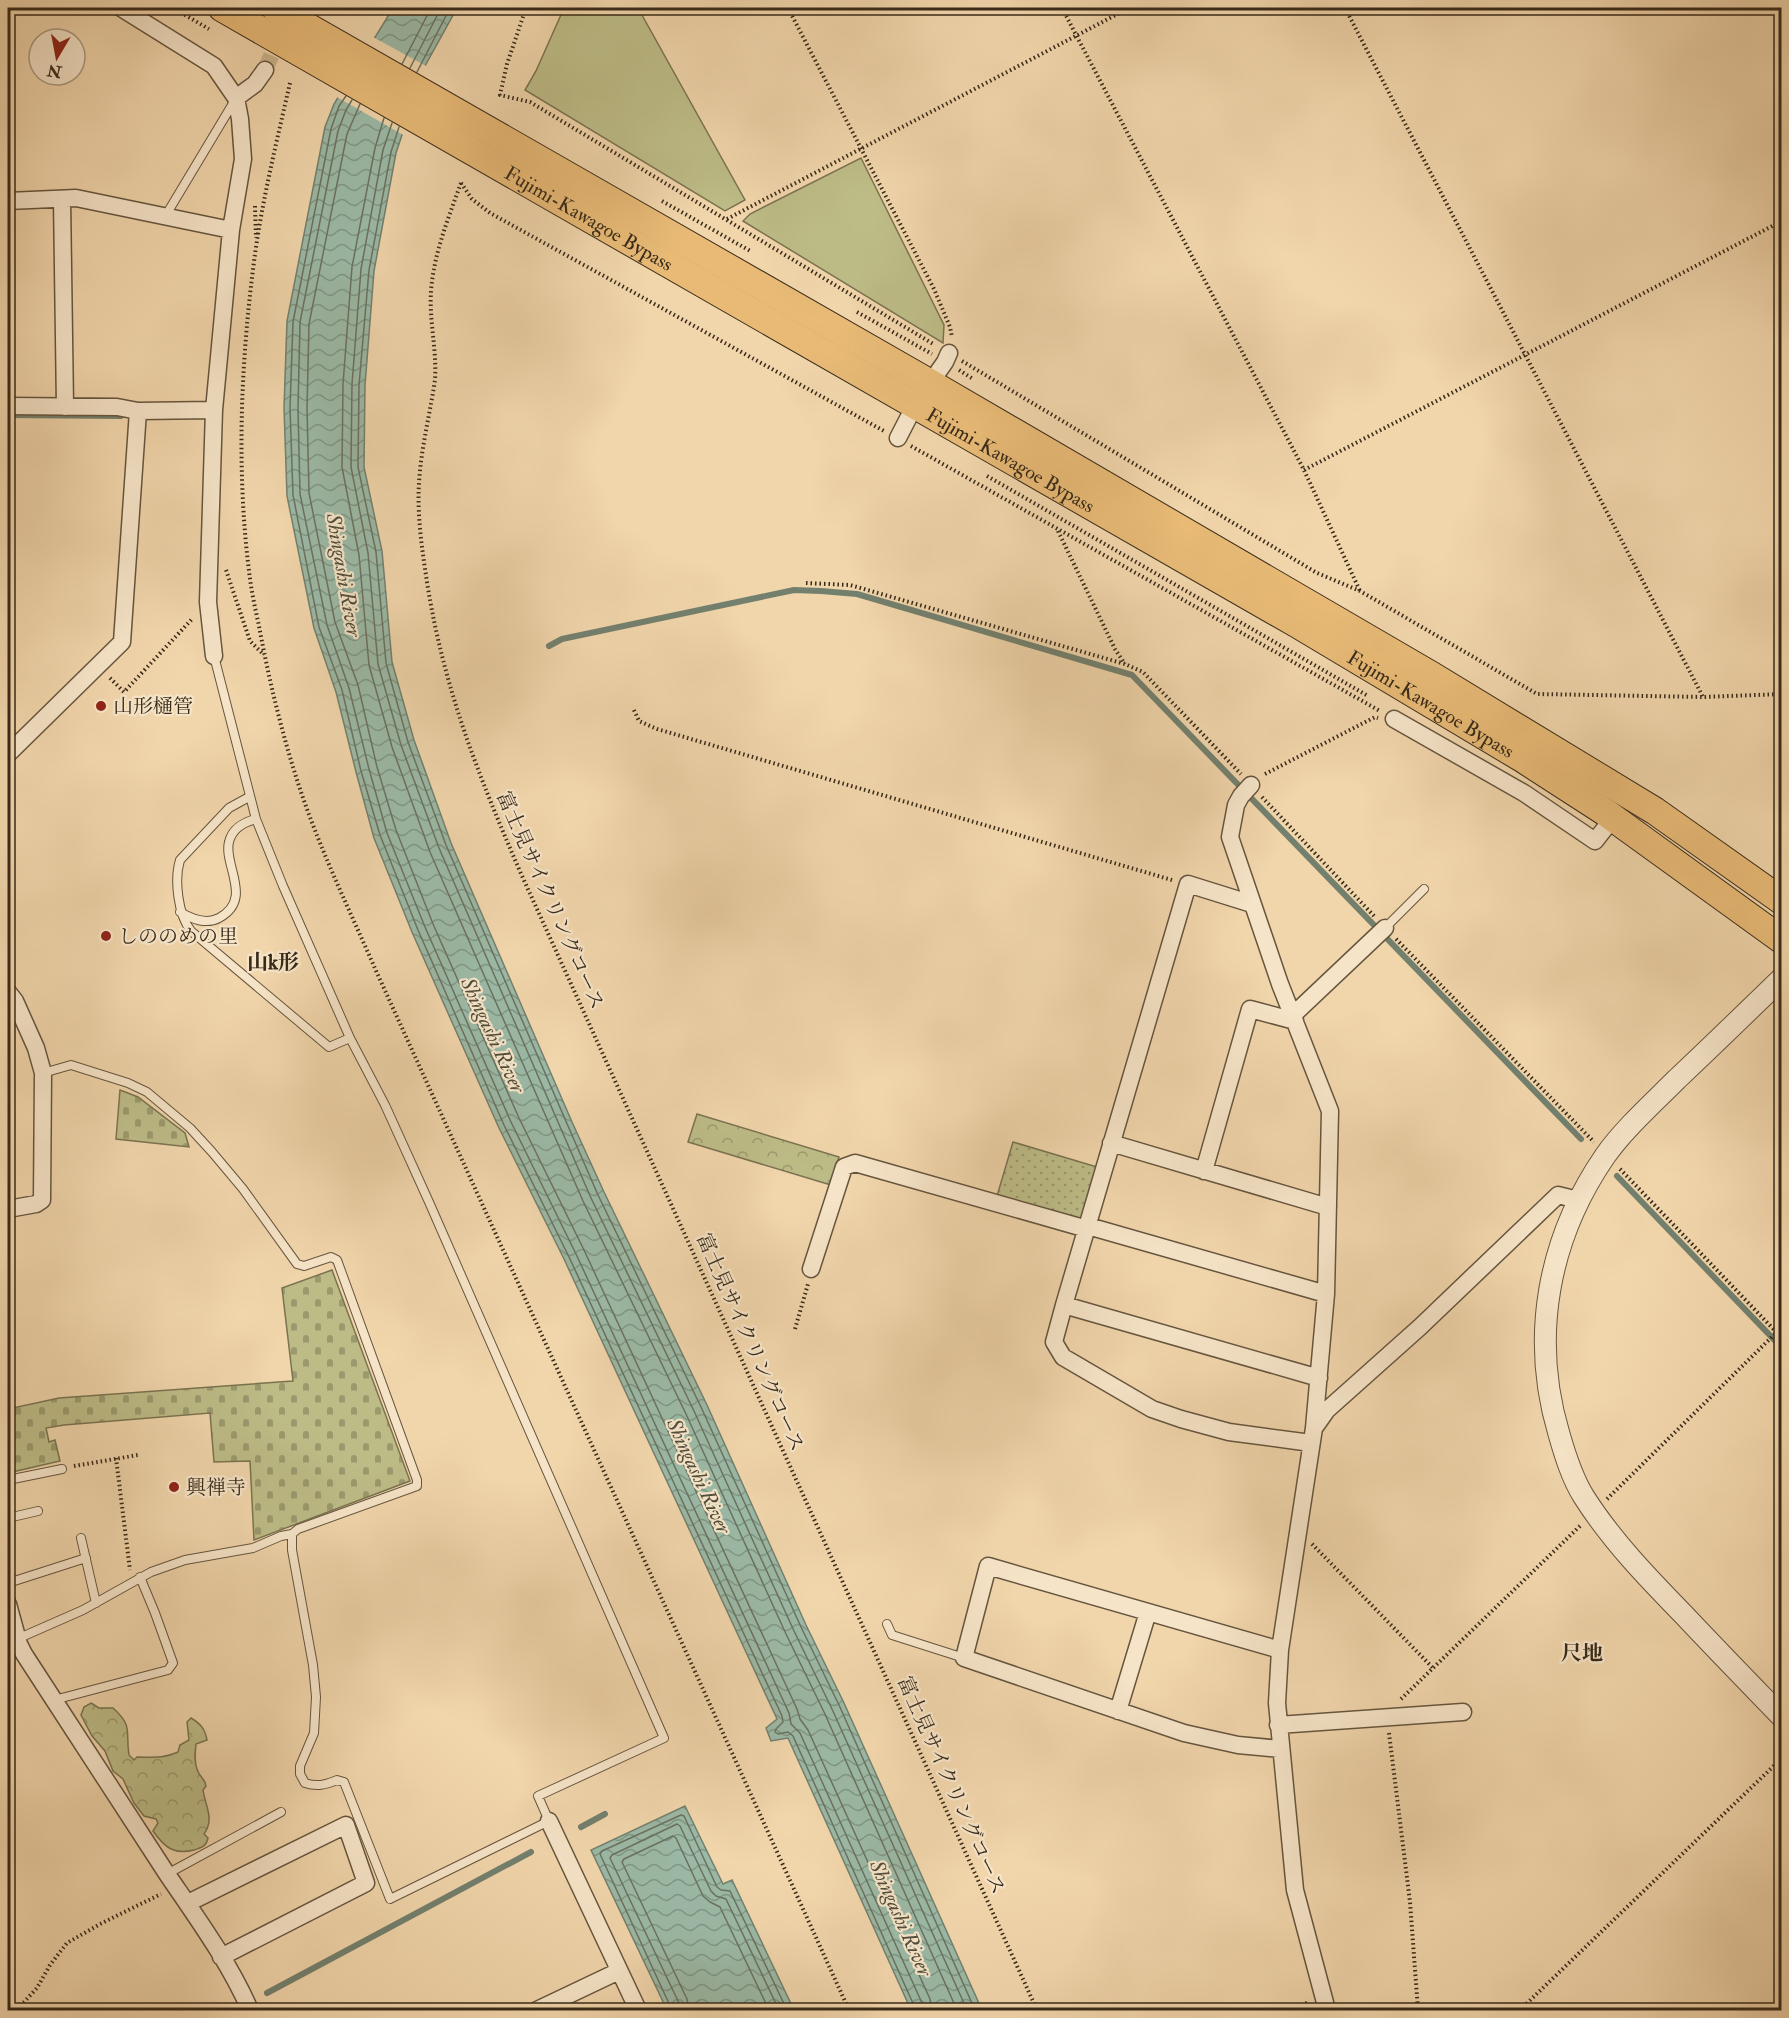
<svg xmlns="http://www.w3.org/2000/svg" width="1789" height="2018" viewBox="0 0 1789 2018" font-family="'IM FELL Double Pica','Noto Serif JP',serif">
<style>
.grass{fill:#bdbc87;stroke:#7a7350;stroke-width:1.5}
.forest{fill:url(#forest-crowns);stroke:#7a7350;stroke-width:1.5}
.cemetery{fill:url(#cemetery-stones);stroke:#7a7350;stroke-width:1.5}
.garden{fill:url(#garden-dots);stroke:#7a7350;stroke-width:1.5}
.water{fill:url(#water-waves);stroke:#73806e;stroke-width:1.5}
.pier{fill:#f1d5ab}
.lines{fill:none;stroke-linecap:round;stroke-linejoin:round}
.shore{stroke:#6a7260;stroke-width:1.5}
.stream{stroke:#73806e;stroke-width:6}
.minor-tunnel{stroke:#ccb38e;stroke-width:16;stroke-dasharray:16 8;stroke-linecap:butt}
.service-casing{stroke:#66553e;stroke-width:10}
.minor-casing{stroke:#66553e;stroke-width:19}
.tertiary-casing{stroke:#66553e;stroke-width:23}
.trunk-casing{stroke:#382a19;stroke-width:29}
.path{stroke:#382a19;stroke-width:4;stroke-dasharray:1.5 3;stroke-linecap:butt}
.service{stroke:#f6e4c8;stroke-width:8}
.minor{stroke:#f6e4c8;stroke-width:16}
.tertiary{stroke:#f6e4c8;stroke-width:21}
.trunk{stroke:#e8ba76;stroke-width:27}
.poi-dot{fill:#8f2418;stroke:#f6e4c8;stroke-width:2}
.labels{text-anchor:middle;stroke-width:4.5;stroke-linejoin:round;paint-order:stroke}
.street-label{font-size:20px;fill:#382a19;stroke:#f6e4c8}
.poi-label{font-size:20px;fill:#382a19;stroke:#f6e4c8;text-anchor:start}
.water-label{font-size:21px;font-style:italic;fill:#514e3c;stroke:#f6e4c8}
.neighbourhood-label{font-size:21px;font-weight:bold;fill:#382a19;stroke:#f6e4c8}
</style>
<defs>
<pattern id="forest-crowns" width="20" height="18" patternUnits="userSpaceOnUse" patternTransform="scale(1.5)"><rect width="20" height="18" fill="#bdbc87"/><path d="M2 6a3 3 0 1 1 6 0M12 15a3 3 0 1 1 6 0" fill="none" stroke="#9b996e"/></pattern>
<pattern id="cemetery-stones" width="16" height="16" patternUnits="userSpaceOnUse" patternTransform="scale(1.5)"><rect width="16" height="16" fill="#bdbc87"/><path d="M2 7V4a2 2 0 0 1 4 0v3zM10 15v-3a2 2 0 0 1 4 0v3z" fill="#9b996e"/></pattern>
<pattern id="garden-dots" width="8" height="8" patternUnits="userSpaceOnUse" patternTransform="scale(1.5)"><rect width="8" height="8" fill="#bdbc87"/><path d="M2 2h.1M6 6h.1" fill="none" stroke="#9b996e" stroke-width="1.8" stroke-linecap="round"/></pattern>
<pattern id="water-waves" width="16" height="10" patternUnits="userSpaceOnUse" patternTransform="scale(1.5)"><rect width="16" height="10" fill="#9bb9a6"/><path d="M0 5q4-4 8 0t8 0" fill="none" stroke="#7f9786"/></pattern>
</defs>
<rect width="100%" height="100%" fill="#f1d5ab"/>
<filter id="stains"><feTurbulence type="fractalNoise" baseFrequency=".00333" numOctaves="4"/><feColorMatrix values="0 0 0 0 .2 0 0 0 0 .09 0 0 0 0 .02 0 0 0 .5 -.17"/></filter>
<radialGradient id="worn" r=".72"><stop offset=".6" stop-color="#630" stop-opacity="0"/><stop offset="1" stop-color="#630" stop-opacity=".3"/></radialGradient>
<path class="grass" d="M564,8h74l107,192 -20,11 -200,-121 11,-19z
M861,158l83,167 -1,18 -200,-122 7,-7z"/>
<path class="forest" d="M697,1114l142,43 -8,28 -143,-43z
M91,1703l8,5h14c21,19 12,23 16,47l5,5 3,-3c18,0 24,2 41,-5l2,-7 9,-5 -2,-18 4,-4c10,6 14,11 16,22l-11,4c-1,9 -2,17 1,25 2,8 8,9 9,17l-3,4c2,15 12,29 1,44l4,4c-2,9 -6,9 -14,12 -20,5 -29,-2 -41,-19l5,-8 -2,-4 -12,-3 -10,-13 -11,-24 -10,-8 -8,-20 -13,-15 -11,-21 3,-8z"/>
<path class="cemetery" d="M120,1090l18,7 47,36 4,14 -73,-8z
M332,1270l78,211 -156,59 -4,-79 -36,1 -4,-49 -146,12 -18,3 3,14 6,-2 5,21 -52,12v-64l51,-11 234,-17 -11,-93z"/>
<path class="garden" d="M1013,1142l84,25 -16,54 -84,-25z"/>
<path class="water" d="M393,8h64l-32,58 -29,87 -22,118 -9,114 -1,82 18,84 10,111 22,78 37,103 121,279 32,70 103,213 99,220 38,78 138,307h-71l-123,-272 -17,3 -5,-13 11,-9 -213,-460 -65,-131 -87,-196 -38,-94 -18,-66 -20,-80 -22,-64 -27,-132 -3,-88 3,-87 38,-194 9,-23z
M685,1806l38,78 9,-4 62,130h-127l-76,-160z"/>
<path class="pier" d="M373,37l55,30 -23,69 -70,-40z"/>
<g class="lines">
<path class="shore" d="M402,64l29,-56
M410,68l31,-60
M417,72l33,-64
M346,96l-7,10 -8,23 -38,193 -3,86 3,87 26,132 23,63 19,81 19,64 38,95 86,195 65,132 213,459 1,6 -7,7 -1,3 3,2 10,-2 5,4 123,274
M352,100l-6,10 -8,21 -38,191 -2,86 2,86 27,131 22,63 20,81 18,64 38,94 86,195 65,132 213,459 2,11 9,9 122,270 1,7
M360,104l-13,30 -38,190 -2,84 2,85 26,129 23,63 19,82 19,63 37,94 86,194 65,132 213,459 3,10 8,11 122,269 2,11
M384,118l-9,30 -23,119 -9,117 -1,83 17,88 10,110 23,82 38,105 153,349 103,213 100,220 38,78 133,298
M392,123l-9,27 -22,119 -9,115 -1,83 17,86 10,111 23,81 38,103 152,350 103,213 100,220 38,78 135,301
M399,127l-8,25 -22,118 -10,115 -1,82 18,85 10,111 22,79 38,103 152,350 103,212 100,220 38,78 136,305
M672,2010l-72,-156 2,-3 79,-36 3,1 33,71 4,3 9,1 57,119
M680,2010l-1,-7 -69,-145 2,-3 65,-31 3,2 31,65 5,5 10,3 53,111
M689,2010l-2,-11 -65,-137 2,-3 49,-23 3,2 27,58 7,6 10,5 49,103"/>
<path class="stream" d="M8,415l113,1
M549,646l13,-7 232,-49 27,1 36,3 275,81 449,464
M1617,1176l165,172
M581,1827l24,-13
M267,1993l264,-141"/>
<path class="minor-tunnel" d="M265,70l16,-37"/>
<defs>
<path id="service" d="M166,215l69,-115
M249,797l-20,11 -49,52c-6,20 -2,55 11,71l138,116 21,-9
M180,912c12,7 26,13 39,6 35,-19 4,-53 10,-76 3,-13 15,-20 27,-23
M1385,928l39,-39
M43,1073l28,-8 57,18 19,9 43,36 22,24 31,37 54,75 7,2 27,-9 6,3 80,220v6l-119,43 -6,5v16l21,115 3,32 -2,36 -14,33v8l5,9c12,4 20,2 32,-3l7,2 46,117 159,-78 -11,-25 126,-58 -235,-536 -44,-97 -35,-67 -67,-152 -27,-67 -42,-163
M8,1480l54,-11
M8,1518l30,-7
M81,1538l15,65
M8,1583l78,-25
M887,1624l5,11 72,23
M17,1639l66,-29 68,-38 34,-12 68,-12 28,-12 11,-2
M54,1700l114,-30 5,-7 -18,-50 -15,-36
M167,1874l114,-62"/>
<path id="minor" d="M121,8l93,58 22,32 4,21 3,40 -12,71 -17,180 -6,192 6,54
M236,98l19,-14 10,-14
M62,199l3,208
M8,201l68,-3 155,32
M8,406l109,1 21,4 76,-1
M898,438l17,-33 30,-43 4,-9
M1394,719l130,74 71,48 18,-23
M8,754l114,-112 16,-231
M1251,785l-10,11 -5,9 -6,32 50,147 50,127 -4,183 -12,134 -34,222 -3,53 18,187 32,120
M1252,904l-64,-20 -124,421 -10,37 9,15 89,52 29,10 48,13 82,11
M8,992l7,9 21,47 7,25 -1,127 -6,4 -28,5
M1293,1015l92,-87
M1111,1143l217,64
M1204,1171l46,-162 45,12
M1088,1226l238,68
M811,1269l33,-102 11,-4 232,66
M1064,1305l255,73
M1315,1427l12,-17 93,-83 138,-132 20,5
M8,1604l11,40 5,10 143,220c30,44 62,88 83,136
M1280,1650l-292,-84 -24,92 220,75 54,12 43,4
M1118,1711l30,-99
M1278,1725l185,-13
M549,1821l89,189
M188,1903l158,-78 20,58 -145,74
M537,2010l82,-39"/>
<path id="tertiary" d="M1782,978c-35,34 -70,68 -105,101 -24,24 -53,50 -72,77 -57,83 -75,181 -46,278 6,21 13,44 25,63 28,44 64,81 100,118 32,34 65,68 98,102"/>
<g id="trunk">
<path id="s1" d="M222,8l1075,616 226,135 82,53 177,128"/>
<path d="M275,8l655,375 501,292 224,136 127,90"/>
</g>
</defs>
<use href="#service" class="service-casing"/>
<use href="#minor" class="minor-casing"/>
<use href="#tertiary" class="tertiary-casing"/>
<use href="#trunk" class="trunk-casing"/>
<path class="path" d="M173,8l36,21
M526,8l-19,56 -7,31 30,7 405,243
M788,8l146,281 16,38 2,10
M1062,8l242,462 56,121
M1345,8l358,689
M1771,8l11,20
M290,83c-13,57 -27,114 -35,171 -14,104 -19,213 -6,317 2,18 6,37 10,55 10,54 23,108 40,160 21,64 51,125 78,187l472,1037
M461,183c-13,36 -27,70 -30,108 -2,30 6,59 4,89 -5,34 -14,68 -16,103 -2,33 3,66 8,99 17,108 52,195 95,294l515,1134
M461,183l11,16 18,14 394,218
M662,201l90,51
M255,206l1,32
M727,219l402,-211
M857,312l75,42
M962,361l355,212 43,18 177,103 166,3 79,-3
M959,370l14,9
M911,446l469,265
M1304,470l478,-249
M987,476l381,220
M1058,531l57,118 10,15
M226,570l24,71 14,14
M806,583l44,2 275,79 18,8 98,102
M110,678l14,14 69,-74
M634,710l5,11 18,8 515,151
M1265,774l110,-57 3,1
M1262,797l112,119
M1396,939l198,203
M1620,1169l162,169
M795,1329l13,-45
M116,1458l14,112
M74,1466l64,-11
M1607,1499l175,-172
M1312,1544l121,124
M1401,1699l180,-174
M1389,1733l21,169 8,108
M12,2010l12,-8 13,-14 13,-23 17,-22 33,-19 61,-30
M1289,2010l20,-8
M1520,2010l262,-252"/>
<use href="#service" class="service"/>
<use href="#minor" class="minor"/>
<use href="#tertiary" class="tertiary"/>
<use href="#trunk" class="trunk"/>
</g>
<g class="poi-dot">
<circle cx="101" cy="706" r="6"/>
<circle cx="106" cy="936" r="6"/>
<circle cx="174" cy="1487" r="6"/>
</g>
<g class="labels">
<g class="street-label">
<text dy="7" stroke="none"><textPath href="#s1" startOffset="423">Fujimi-Kawagoe Bypass</textPath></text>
<text dy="7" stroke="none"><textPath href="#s1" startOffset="909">Fujimi-Kawagoe Bypass</textPath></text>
<text dy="7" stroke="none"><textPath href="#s1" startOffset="1395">Fujimi-Kawagoe Bypass</textPath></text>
<text transform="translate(551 900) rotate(66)" y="7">富士見サイクリングコース</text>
<text transform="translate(751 1342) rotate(66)" y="7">富士見サイクリングコース</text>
<text transform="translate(952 1785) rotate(66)" y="7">富士見サイクリングコース</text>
</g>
<g class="poi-label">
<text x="113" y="713">山形樋管</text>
<text x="118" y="943">しののめの里</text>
<text x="186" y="1494">興禅寺</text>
</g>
<g class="water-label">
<text transform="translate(344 575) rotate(80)" y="7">Shingashi River</text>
<text transform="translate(493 1035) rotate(65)" y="7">Shingashi River</text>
<text transform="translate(699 1476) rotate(65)" y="7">Shingashi River</text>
<text transform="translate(901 1918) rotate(66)" y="7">Shingashi River</text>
</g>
<g class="neighbourhood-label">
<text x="273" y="969">山k形</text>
<text x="1582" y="1660">尺地</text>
</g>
</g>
<rect width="1789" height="2018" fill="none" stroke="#f1d5ab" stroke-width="30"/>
<rect x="9" y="9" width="1771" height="2000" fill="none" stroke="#382a19" stroke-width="3"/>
<rect x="15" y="15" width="1759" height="1988" fill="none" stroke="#382a19" stroke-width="1.5"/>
<g transform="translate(57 57) rotate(190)"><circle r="28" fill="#f6e4c8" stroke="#aa9a82" stroke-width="1.5"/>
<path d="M0-4.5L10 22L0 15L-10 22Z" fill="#8f2418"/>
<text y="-9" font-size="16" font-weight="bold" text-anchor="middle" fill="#382a19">N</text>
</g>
<rect width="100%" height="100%" filter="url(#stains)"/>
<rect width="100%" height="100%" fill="url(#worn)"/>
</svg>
